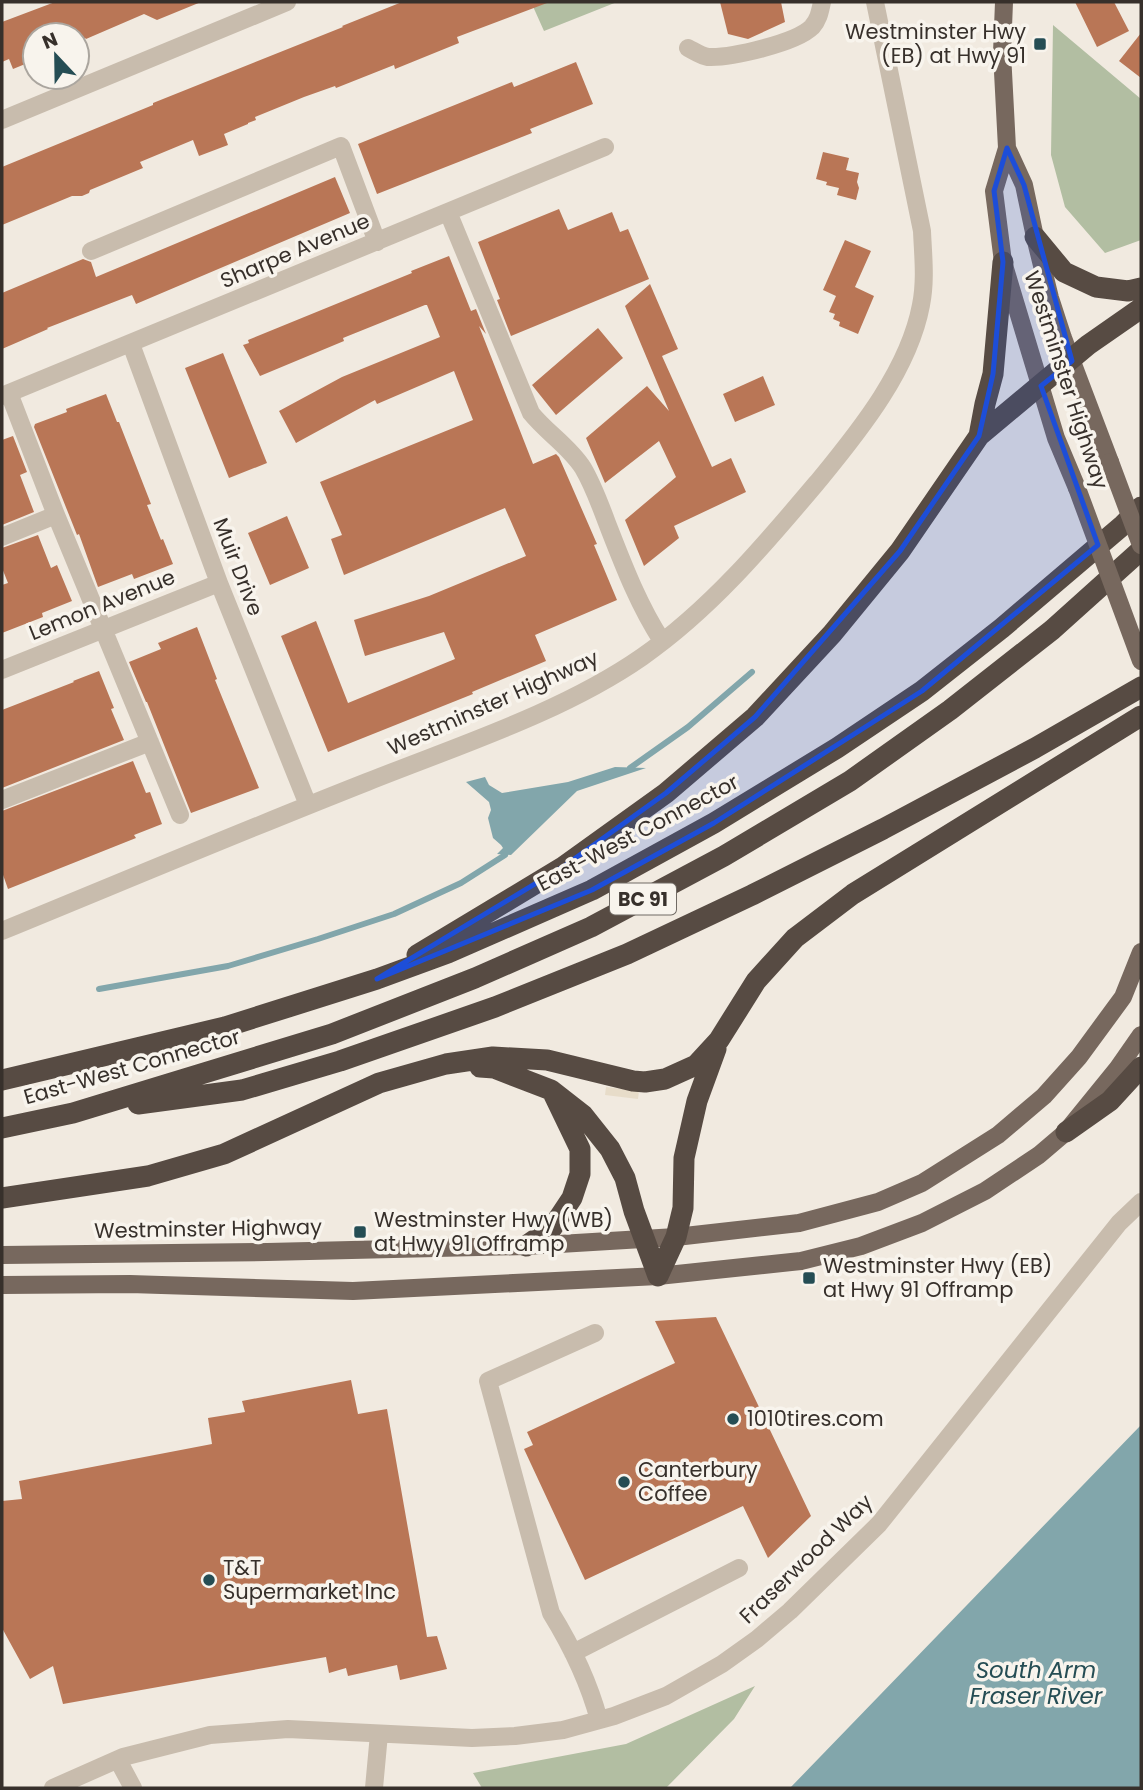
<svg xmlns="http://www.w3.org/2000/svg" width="1143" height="1790" viewBox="0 0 1143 1790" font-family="Poppins,sans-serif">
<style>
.green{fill:#b2bea2}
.plaza{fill:#e7dcc9}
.water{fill:#82a6ab}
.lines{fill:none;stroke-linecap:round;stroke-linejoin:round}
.stream{stroke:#82a6ab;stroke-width:6}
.building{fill:#b97656}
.minor{stroke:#c8bcad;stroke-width:18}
.major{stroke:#77685e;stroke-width:18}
.highway{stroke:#574b43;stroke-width:21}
.major-bridge{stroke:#77685e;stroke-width:18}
.marked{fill:#1d4ed8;fill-opacity:0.2;stroke:#1d4ed8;stroke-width:5;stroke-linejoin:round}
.poi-dot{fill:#254d54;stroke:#f8f4ed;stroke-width:2.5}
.labels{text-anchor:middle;stroke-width:7;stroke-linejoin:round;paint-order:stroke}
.shield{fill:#f8f4ed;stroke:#716b65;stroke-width:2}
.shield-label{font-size:19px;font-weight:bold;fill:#37302b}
.poi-label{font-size:21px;fill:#37302b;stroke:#f8f4ed;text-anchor:start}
.street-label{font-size:21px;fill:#37302b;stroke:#f8f4ed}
.water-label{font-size:23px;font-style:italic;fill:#254d54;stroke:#f8f4ed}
</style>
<rect width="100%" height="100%" fill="#f1eae0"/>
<path class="green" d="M531,2h86l-73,29z
M1053,25l88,74v141l-36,13 -40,-46 -14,-52z
M755,1686l-21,33 -68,69h-184l-9,-15 153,-29z"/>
<path class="plaza" d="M606,1087l33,4 -1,8 -33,-4z"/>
<path class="water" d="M615,767l31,1 -69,23 -66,64 -14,-1 6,-6 -2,-3 -8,-7 -5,-20 3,-8 -2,-8 -23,-20 19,-5 4,8 13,8 66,-11z
M1141,1425v363h-351z"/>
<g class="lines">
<path class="stream" d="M630,768l58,-41 64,-55
M99,989l129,-23 90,-27 76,-25 67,-31 44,-28"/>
</g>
<path class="building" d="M55,2h146l-44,18 -13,-6 -58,25 -1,-1 -8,3v-6h-42v25l-22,9 -4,-10 -7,3v-40z
M402,2l145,1 -90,34 2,6 -64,26 -1,-4 -58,23 -1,-2 -31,11 -49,20 1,3 -8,3v1l-24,10 4,11 -29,11 -6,-16 -53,22 3,6 -53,22 -1,3 -7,3h-10l-70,29v-58l151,-62v-2l190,-76 -1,-1z
M720,2h61l4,20 -37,17 -20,-5z
M1075,2h39l15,29 -32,16z
M1141,33v45l-22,-17z
M576,62l17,42 -63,25 2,4 -155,61 -19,-50 154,-62 2,5z
M823,152l26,6 -3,12 13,3 -2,9 2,6 -3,12 -19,-5 2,-7 -13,-3 1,-3 -11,-3z
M335,177l15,36 -214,91 -4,-9 -85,33 1,1 -46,20v-56l81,-34 8,3 5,15z
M559,209l9,21 44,-18 8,20 8,-3 21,50 -138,57 -14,-36 3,-1 -22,-57z
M845,240l26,11 -16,36 19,9 -16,38 -19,-8 1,-4 -7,-3 2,-5 -6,-2 7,-16 -13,-6z
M449,256l22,55 5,-2 10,25 -7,-8 54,138 23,-10 3,3 38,87 -3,1 23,55 -82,35 11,26 -74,31 1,2 -145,58 -47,-116 35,-15 32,82 107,-44 -11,-27 -79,24 -11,-36 75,-24 97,-40 -21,-48 -161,67 -13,-36 11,-4 -22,-53 153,-62 -19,-49 -77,33 -2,-4 -79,43 -17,-32 63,-34 98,-40 -13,-32h-2l-82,33 1,3 -84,35 -17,-31 6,-2 -1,-3 164,-67 -1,-2z
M650,284l28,65 -16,7 50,111 19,-9 15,34 -72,34 5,12 -35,28 -19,-46 51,-43 -17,-36 -54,42 -19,-45 61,-52 22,25 -44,-105z
M598,328l25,30 -67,57 -24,-30z
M223,353l44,110 -38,15 -44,-110z
M763,376l12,29 -40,17 -12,-28z
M106,394l11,28h2l32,82 -4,1 14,35 2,-1 10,25 -39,15 -2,-5 -34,13 -19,-53 -2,1 -43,-108 1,-3 32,-12 -1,-3z
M13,436l14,36 -7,3 14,37 -32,13v-85z
M287,516l22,52 -39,17 -22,-52z
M38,535l13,33 6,-3 15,36 -30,12 1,4 -41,16v-48l6,-2 -6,-15v-20z
M197,627l20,52 -2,1 44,108 -68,25 -44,-111h-1l-17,-40 32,-13 -3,-6z
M99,671l15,37 -3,1 13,31 -122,48v-78l72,-28 -1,-1z
M133,761l13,32 4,-1 12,32 -28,11 2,3 -128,51 -6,-17v-61z
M716,1317l95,199 -43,42 -25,-52 -158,74 -61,-131 9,-4 -6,-13 148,-69 -20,-42z
M351,1380l7,34 29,-5 40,228 10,-1 10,33 -47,11 -3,-15 -49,11 -2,-8 -17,5 -3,-16 -263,47 -10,-38 -23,13 -28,-51v-127l20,-2 -3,-18 193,-37 -4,-26 37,-6 -3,-11z"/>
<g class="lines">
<path class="minor" d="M688,48c6,3 13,8 20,9 23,1 88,-14 104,-30 7,-8 8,-16 10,-25
M2,120l285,-118
M448,212l83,201c16,20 38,33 52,55 10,17 17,36 24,55 16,41 31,81 55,118
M91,251l250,-105 36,96
M131,344l88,239 89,222
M9,393l47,122 124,300
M2,396l603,-249
M2,537l54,-22
M2,670l217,-87
M2,800l148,-58
M2,931c122,-50 243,-101 365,-149 90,-36 196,-70 275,-125 69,-48 124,-114 178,-178 41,-50 89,-110 101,-174 5,-25 2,-50 1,-74l-47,-229
M595,1333l-107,48 63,232c21,34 38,70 48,107
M573,1653l166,-85
M118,1760l15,28
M53,1788l70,-31 87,-22 78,-6 184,9 43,-2 48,-6 51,-14 52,-20 56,-32 35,-25 33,-28 89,-87 240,-301 22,-21
M374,1788l5,-54"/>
<path class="major" d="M1004,2l-2,51 5,95 -13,43 9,71 53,176 21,50
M1007,148l17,37 11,52 15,61 13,40 47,124
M2,1255l265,-3 259,-6 150,-9 123,-14 79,-21 44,-19 76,-48 46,-39 35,-39 44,-60 18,-45
M2,1285l128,-1 223,7 305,-15 143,-15 60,-15 61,-23 63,-32 54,-36 27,-23 52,-64 23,-33"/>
<path class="highway" d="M1035,237l29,35 32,15 32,4 13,-3
M979,436l6,-32 8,-30 10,-112
M417,955l146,-88 103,-74 89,-76 77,-83 68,-83 79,-115 109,-91 53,-37
M480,1067l14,1 57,22 32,25 27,34 15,29 9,33 24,65
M2,1080l223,-53 152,-48 71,-26 144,-63 122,-67 123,-75 85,-57 80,-63 121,-103 18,-18
M138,1104l104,-14 98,-29 155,-54 132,-53 125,-59 131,-66 152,-81 106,-61
M2,1128l71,-15 259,-79 143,-56 116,-51 133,-71 126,-75 100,-71 102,-80 89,-80
M1066,1132l44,-31 31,-34
M2,1198l146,-22 76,-22 155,-71 67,-19 47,-7 54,3 86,21 12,1 20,-3 31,-14 23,-25 37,-59 39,-43 58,-44 288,-178
M526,1246l26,-18 20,-30 8,-24v-25l-26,-54
M658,1276l18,-39 7,-29 1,-50 13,-57 19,-52"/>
<path class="major-bridge" d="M1110,462l31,83
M1077,488l64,173"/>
</g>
<path class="marked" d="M1007,148l17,37 48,176 -31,25 57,159 -176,146 -208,132 -122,67 -215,89 186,-112 103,-74 89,-76 145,-166 79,-115 14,-62 10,-112 -9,-71z"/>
<g class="poi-dot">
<rect x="1033" y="37" width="14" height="14" rx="3.5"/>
<rect x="353" y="1225" width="14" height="14" rx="3.5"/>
<rect x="802" y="1271" width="14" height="14" rx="3.5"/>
<circle cx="733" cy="1419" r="7"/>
<circle cx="624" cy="1482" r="7"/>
<circle cx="209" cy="1580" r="7"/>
</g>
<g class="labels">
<rect class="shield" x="610" y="883.5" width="66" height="31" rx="5"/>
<g class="shield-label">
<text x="643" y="906">BC 91</text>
</g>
<g class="poi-label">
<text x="1026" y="39" text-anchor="end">Westminster Hwy<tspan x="1026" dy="24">(EB) at Hwy 91</tspan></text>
<text x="374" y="1227">Westminster Hwy (WB)<tspan x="374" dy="24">at Hwy 91 Offramp</tspan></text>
<text x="823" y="1273">Westminster Hwy (EB)<tspan x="823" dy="24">at Hwy 91 Offramp</tspan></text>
<text x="747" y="1426">1010tires.com</text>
<text x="638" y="1477">Canterbury<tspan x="638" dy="24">Coffee</tspan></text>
<text x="223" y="1575">T&amp;T<tspan x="223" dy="24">Supermarket Inc</tspan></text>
</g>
<g class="street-label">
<text transform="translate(295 251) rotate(-23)" y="7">Sharpe Avenue</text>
<text transform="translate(1066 380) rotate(72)" y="7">Westminster Highway</text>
<text transform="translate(238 567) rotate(69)" y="7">Muir Drive</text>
<text transform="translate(102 605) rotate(-22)" y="7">Lemon Avenue</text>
<text transform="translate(493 703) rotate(-24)" y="7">Westminster Highway</text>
<text transform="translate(638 833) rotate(-28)" y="7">East-West Connector</text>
<text transform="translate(132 1067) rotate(-16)" y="7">East-West Connector</text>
<text transform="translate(208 1229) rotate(-1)" y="7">Westminster Highway</text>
<text transform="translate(806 1559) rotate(-44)" y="7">Fraserwood Way</text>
</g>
<g class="water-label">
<text x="1036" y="1678">South Arm<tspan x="1036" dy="26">Fraser River</tspan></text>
</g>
</g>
<rect width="1143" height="1790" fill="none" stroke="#37302b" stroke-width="7"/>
<g transform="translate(56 56) rotate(338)"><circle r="33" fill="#f8f4ed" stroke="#aba69f" stroke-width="2"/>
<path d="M0-5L12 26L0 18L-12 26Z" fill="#254d54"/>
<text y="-10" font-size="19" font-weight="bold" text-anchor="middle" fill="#37302b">N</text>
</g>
</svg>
